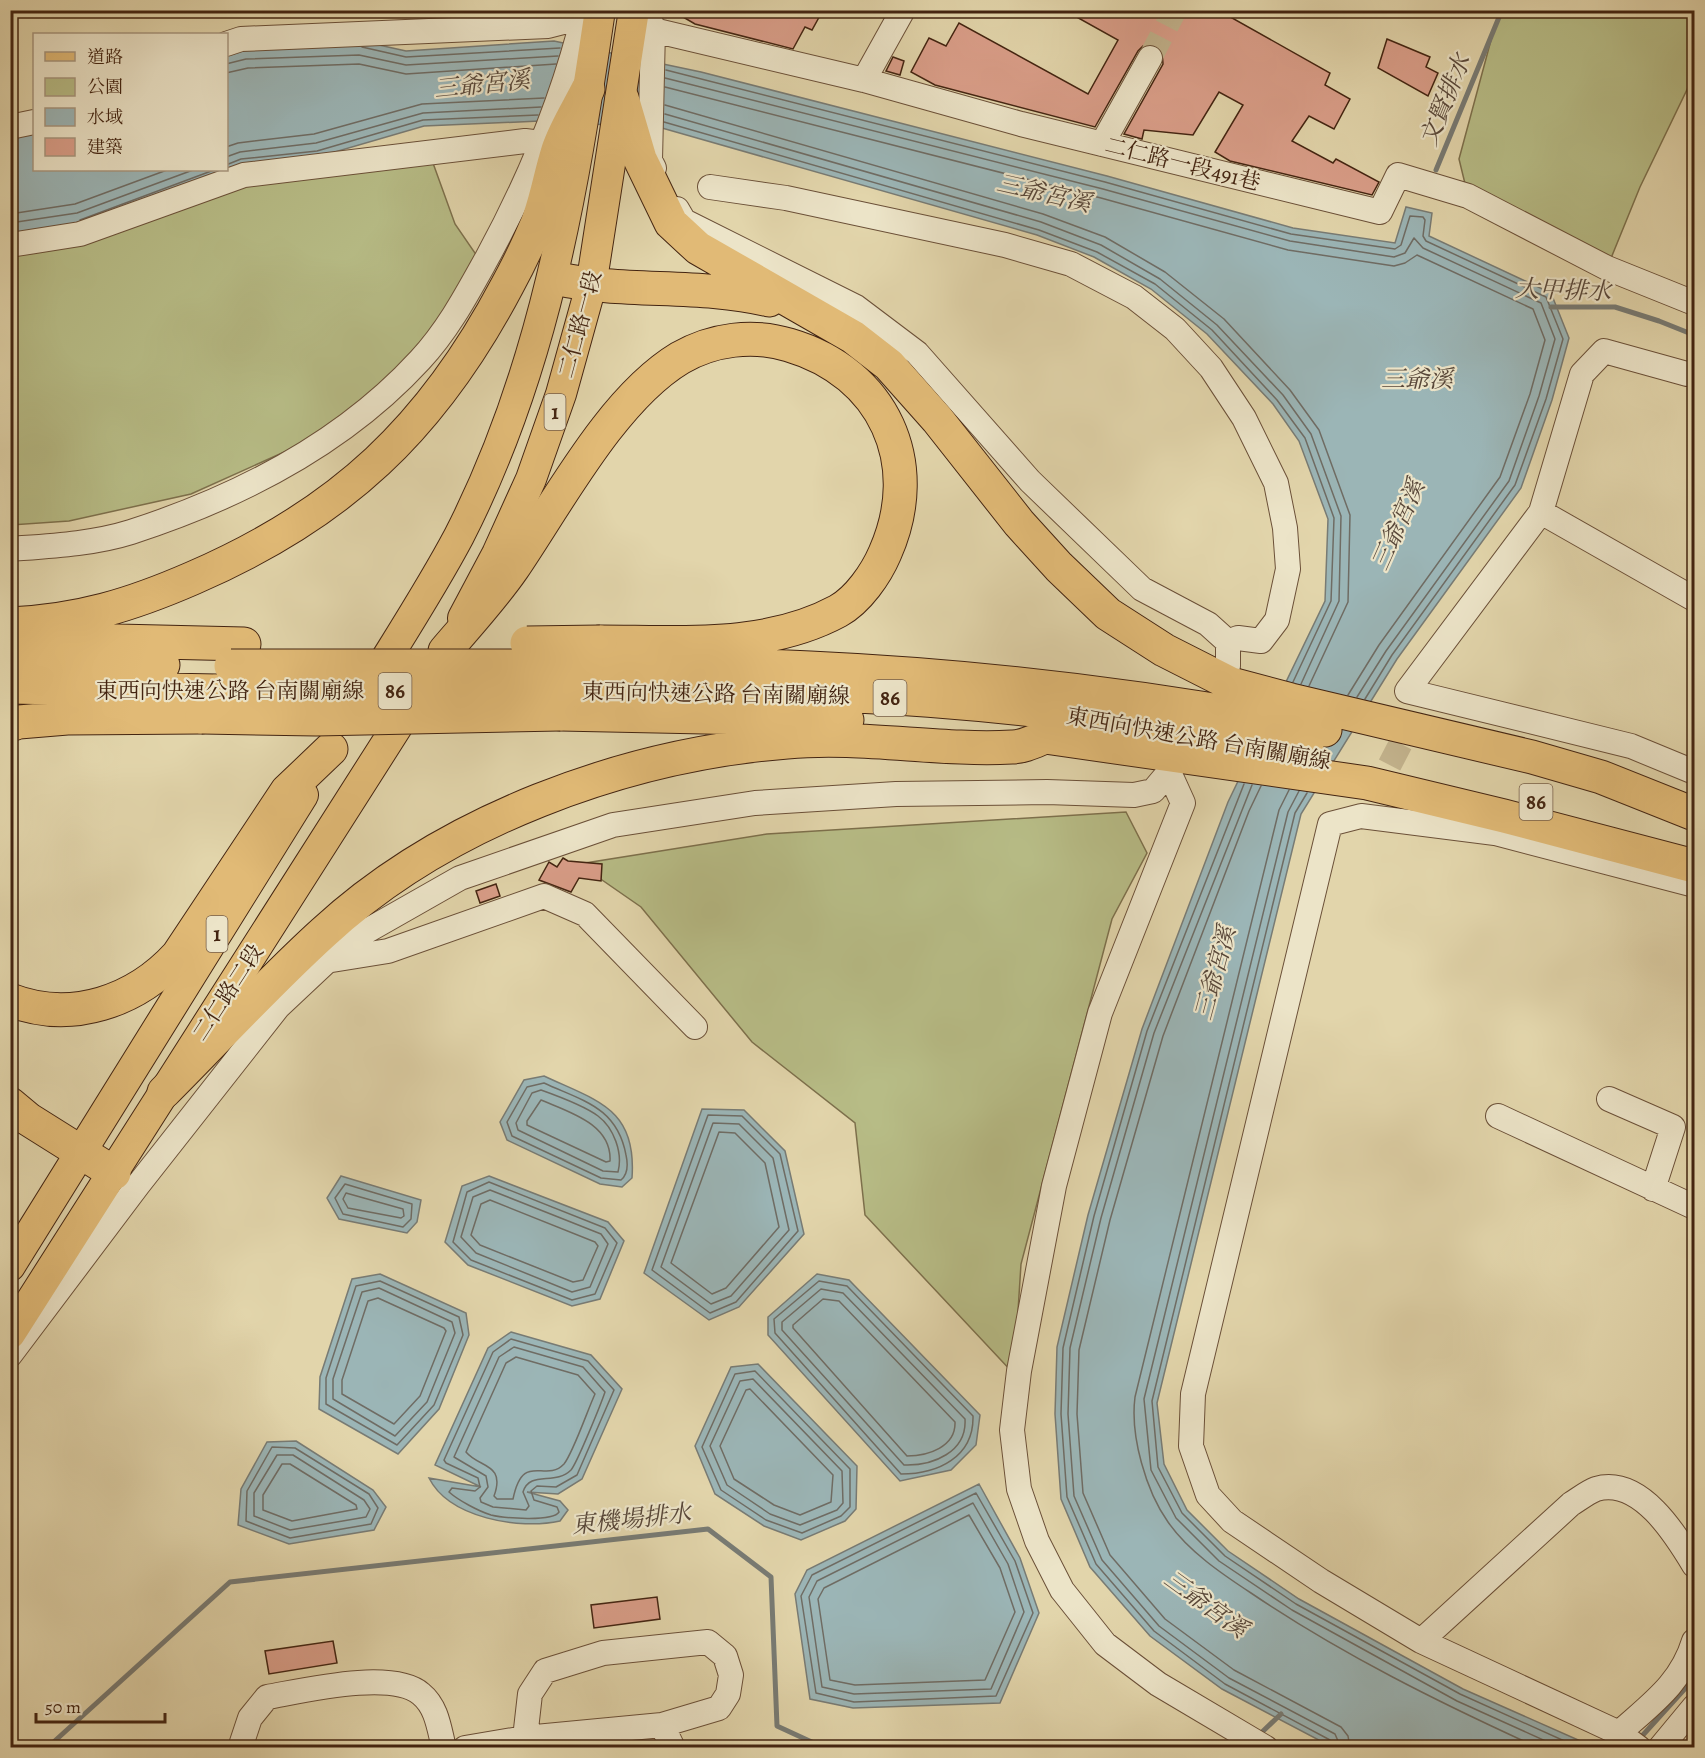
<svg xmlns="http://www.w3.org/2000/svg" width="1705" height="1758" viewBox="0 0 1705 1758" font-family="Alegreya,'Noto Serif TC',serif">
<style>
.green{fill:#b7bc86;stroke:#7d704c;stroke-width:1.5}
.water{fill:#9bb5b6;stroke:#787b74;stroke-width:1.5}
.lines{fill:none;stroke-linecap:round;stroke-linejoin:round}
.shore{stroke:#6f6c64;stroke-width:1.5}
.stream{stroke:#787b74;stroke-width:5}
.building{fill:#da9e89;stroke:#432411;stroke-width:1.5}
.minor-tunnel{stroke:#c2b28c;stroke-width:24;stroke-dasharray:24 12;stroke-linecap:butt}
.minor-casing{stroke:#6b5038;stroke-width:26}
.major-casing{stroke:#432411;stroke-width:32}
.highway-casing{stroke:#432411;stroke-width:35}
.minor{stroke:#ece4c8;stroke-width:24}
.major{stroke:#e1ba76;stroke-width:30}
.highway{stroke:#e1ba76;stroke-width:33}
.highway-bridge-casing{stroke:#432411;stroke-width:35;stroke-linecap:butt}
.highway-bridge{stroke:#e1ba76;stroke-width:33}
.labels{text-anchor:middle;stroke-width:4.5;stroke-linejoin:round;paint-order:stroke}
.shield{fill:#ece4c8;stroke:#765e48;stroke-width:1.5}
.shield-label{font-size:21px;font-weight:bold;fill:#432411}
.street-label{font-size:22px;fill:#432411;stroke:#ece4c8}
.water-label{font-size:24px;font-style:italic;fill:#59483a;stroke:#ece4c8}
</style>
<rect width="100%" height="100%" fill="#e2d5ab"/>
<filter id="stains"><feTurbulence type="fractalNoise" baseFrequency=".00333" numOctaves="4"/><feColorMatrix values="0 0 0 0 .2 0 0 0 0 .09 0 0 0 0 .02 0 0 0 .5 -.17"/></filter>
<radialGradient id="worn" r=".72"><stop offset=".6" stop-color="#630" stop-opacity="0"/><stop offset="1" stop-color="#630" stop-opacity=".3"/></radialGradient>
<path class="green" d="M1502,11h192v64l-54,112 -33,81 -139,-72 -9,-37 35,-130z
M429,152l26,72 22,32 -16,32 -41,57 -53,56 -56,39 -120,54 -122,27 -58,4v-280l233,-70z
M1126,812l21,41 -35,66 -91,345 -7,110 -149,-159 -10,-92 -103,-81 -111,-135 -62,-43 188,-30z"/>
<path class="water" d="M361,41l45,10 148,-10 147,31 406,104 186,52 102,15 11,-36 26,6 -3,23 122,57 18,45 -17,62 -31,88 -124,171 -96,155 -144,589 7,61 23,46 41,41 71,48 164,90 131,58h-262l-110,-58 -72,-53 -60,-69 -29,-68 -6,-85 2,-67 31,-132 54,-186 86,-227 97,-201 3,-82 -29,-78 -26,-37 -66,-70 -56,-45 -57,-32 -57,-22 -375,-107 -122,-7 -116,5 -343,100 -71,10v-102l24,-4v40h192l1,-118z
M544,1076c53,25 93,32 88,102l-10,9 -22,-3 -93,-44 -7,-18 24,-42z
M702,1109l42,1 41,41 19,83 -65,73 -30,13 -65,-47z
M341,1176l80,24 -4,22 -10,11 -68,-14 -12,-21z
M489,1176l119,46 16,19 -24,58 -28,7 -104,-41 -23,-23 17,-56z
M380,1274l86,39 3,22 -30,74 -41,45 -79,-45 1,-32 32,-98z
M817,1274l32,6 131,135 -4,30 -25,25 -51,11 -132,-146v-18z
M511,1332l80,23 31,34 -40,90 -24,15 -31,-2 33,9 8,9 -8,11c-41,9 -111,-3 -131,-43l52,9 -46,-22 53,-117z
M758,1364l99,102 -1,43 -11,12 -44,19 -37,-14 -49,-32 -20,-48 36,-79z
M296,1441l77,49 13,17 -12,23 -85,14 -51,-19 3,-36 26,-47z
M979,1484l41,74 19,55 -39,90 -147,5 -43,-9 -15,-105 12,-24z"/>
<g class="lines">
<path class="shore" d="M362,47l44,10 154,-9
M226,64l20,-5 113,-4 47,10 152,-9
M666,70l439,112 186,52 104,15 6,-4 9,-29 13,1 2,3 -2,16 3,5 120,56 17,42 -17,60 -31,86 -123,170 -27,44
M226,73l22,-5 111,-4 47,10 150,-10
M665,78l438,111 187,52 104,16 11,-4 9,-15 9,10 118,55 14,36 -16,57 -30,85 -123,170 -29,46
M665,87l436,111 187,52 106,16 11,-3 12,-8 116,54 12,31 -15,54 -30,83 -121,168 -31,50
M665,105l378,109 62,23 60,35 59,47 66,71 29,40 31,85 -2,87 -39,84
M665,114l376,108 60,23 59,34 57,46 66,70 28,39 30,82 -2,85 -38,83
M664,122l375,108 58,22 58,32 57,46 65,70 28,38 29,80 -3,83 -38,81
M226,147l12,-4 76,-9 108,-30 122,-6
M226,157l14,-5 76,-9 107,-30 118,-6
M226,165l15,-6 76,-8 106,-31 115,-5
M10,214l65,-10 92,-34
M80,220l134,-50
M10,223l67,-10 116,-43
M1244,784l-97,247 -53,185 -31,132 -2,66 6,83 29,67 58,67 71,53 105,56 4,8
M1252,785l-98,248 -53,185 -31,130 -2,66 6,82 28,64 57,66 70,52 106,56 6,14
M1261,786l-12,25 -86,225 -53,184 -31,130 -2,64 6,79 27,62 55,64 69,51 107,57 7,9 2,12
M1289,790l-10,20 -144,587c-5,39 11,94 33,125 20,29 54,52 83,71 90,61 189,110 288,155
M1299,791l-11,21 -144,587 7,71 25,48 43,43 73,49 165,91 104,47
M1307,793l-12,20 -143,588 6,66 24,46 43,43 71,48 164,90 120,54
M544,1083c39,18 73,24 82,72 2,9 2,19 -5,25l-20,-2 -89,-42 -5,-14 20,-35z
M541,1090c14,5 45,17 57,26 16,12 25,37 20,56l-15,-1 -85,-41 -2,-7 16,-30z
M541,1100c28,12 71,24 69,61l-4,1 -79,-37v-4z
M708,1115l34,1 38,38 18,77 -62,71 -26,11 -58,-43z
M713,1123l26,1 34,34 16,72 -58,66 -20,8 -50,-37z
M719,1132l16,1 30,30 14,64 -53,61 -14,6 -41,-31z
M489,1182l116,46 12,15 -22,51 -23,6 -101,-40 -18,-18 14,-50z
M345,1184l67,20 -1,15 -8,8 -60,-13 -8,-16z
M490,1190l111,44 7,10 -18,43 -18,5 -96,-39 -15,-16 12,-40z
M346,1193l57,16 1,7 -3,2 -53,-10 -5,-9z
M490,1200l105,42 3,4 -15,34 -10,2 -93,-37 -9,-10 10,-31z
M380,1281l79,36 4,18 -29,70 -37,40 -71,-41v-26l30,-92z
M819,1281l28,5 126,130c1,41 -35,58 -72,58l-126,-141 -1,-14z
M379,1288l73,34 3,11 -28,69 -32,34 -62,-37v-20l29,-87z
M821,1289l22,4 122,126c2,33 -32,47 -61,46l-122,-135v-8z
M378,1298l66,30 2,3 -26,65 -26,28 -52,-30v-14l26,-79z
M823,1299l16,2 116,121c1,25 -27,34 -48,34l-114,-128v-3z
M511,1339l77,22 26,29 -37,85 -21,12 -19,-1 -6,5 3,9 23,7 2,5c-6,10 -56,6 -68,3 -13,-4 -33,-15 -42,-23l3,-4 23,3 5,-4 -2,-9 -32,-15 -2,-3 49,-108z
M514,1347l69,20 22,25c-4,12 -28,71 -34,78 -16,16 -41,0 -48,22l6,14 -3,4 -33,-3 -12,-5 -1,-4 8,-11 -2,-11 -32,-19 45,-100z
M516,1357l62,18 17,19c-7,15 -22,59 -31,70 -19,20 -41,-14 -51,35h-16l-3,-3c12,-33 -15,-28 -28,-44l40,-89z
M755,1371l95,98v38l-9,9 -39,17 -36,-13 -45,-30 -19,-43 33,-73z
M753,1379l89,92 1,32 -6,7 -37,15 -30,-11 -43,-29 -17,-39 30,-65z
M750,1389l83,86 -2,27 -31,13 -26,-10 -40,-26 -14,-33 26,-56z
M272,1447l23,1 74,46 9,14 -7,16 -81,14 -44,-17 1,-30z
M277,1455h16l71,45 6,9 -4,8 -76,13 -36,-14v-23z
M282,1464h8l66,41 1,4 -65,12 -29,-11v-15z
M976,1493l39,68 18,52 -37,83 -142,6 -38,-9 -15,-97 11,-21z
M973,1503l35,61 16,48 -33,77 -137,5 -32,-7 -13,-90 8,-16z
M969,1515l31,53 15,44 -30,68 -130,5 -25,-5 -12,-81 6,-11z"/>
<path class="stream" d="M1436,170l66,-160
M1551,307h64l44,14 35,14
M1260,1734l21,-20
M1642,1736l49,-54 3,-8
M47,1748l183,-166 478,-53 63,48 6,149 39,18 378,4"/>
</g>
<path class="building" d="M671,10h152l-11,20 -7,-3 -12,22 -98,-25z
M1064,10h154l112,63 -5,12 25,14 -16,30 -25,-13 -17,25 41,22 3,-4 43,23 -7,13 -142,-34 -15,-9 28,-47 -24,-13 -26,43 -49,-5 -2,9 -18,-5 39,-70 -1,-13 -6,-6 -13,1 -5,5 -43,76 -160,-42 -24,-13 18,-34 17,8 13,-23 129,71 30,-54z
M1387,39l43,18 -4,10 12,6 -10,23 -50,-28z
M893,57l11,4 -4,14 -14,-4z
M563,858l5,3 34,3 -1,17 -22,-3 -8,14 -32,-12 10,-18 8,5z
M496,884l4,12 -20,7 -4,-12z
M657,1597l3,22 -66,9 -3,-23z
M333,1641l4,22 -68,11 -4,-23z"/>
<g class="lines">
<path class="minor-tunnel" d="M1150,58l25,-48
M1373,797l41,-79"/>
<defs>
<path id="minor" d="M649,16l4,13 -3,131 4,8
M632,25l232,55 157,44 359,88 18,-37 70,21 139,72 87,35
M226,44l15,-5 307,-13 35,-9
M864,80l39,-70
M10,127l24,-5
M1102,144l48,-86
M710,187l76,11 219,47 66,19 63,33 41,32 36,39 33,50 32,65 9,45 3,41 -11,51 -16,21 -23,-3 -10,4
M677,209l7,12 172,86 61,46 113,128 112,108 66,35 20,18v24
M10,245l70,-11 164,-59 281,-34 16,2
M1687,374l-83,-23 -22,23 -41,138 -134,179 224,55 63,26
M1541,512l153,87
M10,549c40,-3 83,-5 121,-17 108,-35 212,-88 289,-172 28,-30 47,-66 67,-102 42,-77 77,-162 98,-248
M332,960l56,-9 156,-55 41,18 110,113
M1609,1099l64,28 -20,62
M1498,1116l196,91
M10,1355l128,-170 140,-178 49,-46 38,-29 95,-54 153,-53 142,-22 141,-9 151,-2 87,3 19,-4 16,-19 14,31 -83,210 -46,173 -35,185 -7,59 7,59 18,52 25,49 43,54 53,40 108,64
M1421,1641l150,-137c8,-5 17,-12 25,-15 44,-13 80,46 98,76
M1619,1733c32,-29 62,-49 75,-92
M525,1738l137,-13 11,23
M240,1748l10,-30 17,-21c35,-6 125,-28 154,-3 16,13 18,34 23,54
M465,1748l60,-10 5,-44 15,-23 58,-18 105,-11 17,14 6,19 -3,19 -9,14 -57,17
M1639,1748l-20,-15 -198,-92 -100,-60 -89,-60 -24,-26 -17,-49 2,-52 137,-570 31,-8 134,17 199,52
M1660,1748l34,-41"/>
<path id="major" d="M463,618l34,-64 34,-75 30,-85 30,-108 43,-276
M370,685c30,-49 62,-98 89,-149 85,-166 114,-343 141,-526
M10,1266l293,-471
M10,1334l404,-634"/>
<path id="highway" d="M622,98l18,61 31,64 27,25 155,89 36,28 48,54 82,104 40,44 49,47 56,36 67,34 60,16 241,57 69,20 93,37
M554,278c71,16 144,5 215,22
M10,624c69,-3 121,-19 183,-46 148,-64 239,-150 314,-292 11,-20 21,-41 30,-62 9,-23 13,-49 21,-74 7,-21 20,-41 30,-61
M33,639l211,5
M445,651c23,-27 48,-54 68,-83 45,-66 99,-169 167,-210 33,-19 73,-24 109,-13 95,28 136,118 96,208 -9,21 -27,47 -47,58 -72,39 -159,31 -238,31
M10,662l153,3
M587,666c74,0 149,-2 223,2 173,8 345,29 515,62
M10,687l207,4
M574,690c126,1 251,2 376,12 120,9 240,29 359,53
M560,714l287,6
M10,725l9,-3 48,-4 135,-1
M10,1000c62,24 126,1 168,-45l109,-164 44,-42
M164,1092c53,-53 104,-109 159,-159 121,-112 301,-178 464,-191 74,-7 152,9 225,5 11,0 23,-6 33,-10l322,46 137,33 190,50
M10,1104l18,15 86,54"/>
</defs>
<use href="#minor" class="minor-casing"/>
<use href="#major" class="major-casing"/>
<use href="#highway" class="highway-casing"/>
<use href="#minor" class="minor"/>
<use href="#major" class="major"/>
<use href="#highway" class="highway"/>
<defs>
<path id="highway-bridge" d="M527,643l73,-1
M231,666h356
M217,691l357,-1
M202,717l114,2 244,-5"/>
</defs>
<use href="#highway-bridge" class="highway-bridge-casing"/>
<use href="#highway-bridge" class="highway-bridge"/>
</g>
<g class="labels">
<g class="shield">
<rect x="544.5" y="394" width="21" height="36" rx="4.5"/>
<rect x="378.5" y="673" width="33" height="36" rx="4.5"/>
<rect x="873.5" y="680" width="33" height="36" rx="4.5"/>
<rect x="1519.5" y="784" width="33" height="36" rx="4.5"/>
<rect x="206.5" y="916" width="21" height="36" rx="4.5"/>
</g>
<g class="shield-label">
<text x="555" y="419">1</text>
<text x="395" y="698">86</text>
<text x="890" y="705">86</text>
<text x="1536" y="809">86</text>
<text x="217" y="941">1</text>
</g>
<g class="street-label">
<text transform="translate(1183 163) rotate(14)" y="8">二仁路一段491巷</text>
<text transform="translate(579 324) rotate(-75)" y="8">二仁路一段</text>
<text x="230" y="698">東西向快速公路 台南關廟線</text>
<text transform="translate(716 693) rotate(1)" y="8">東西向快速公路 台南關廟線</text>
<text transform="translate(1199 738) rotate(10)" y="8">東西向快速公路 台南關廟線</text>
<text transform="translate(227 992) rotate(-57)" y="8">二仁路二段</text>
</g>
<g class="water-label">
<text transform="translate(482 84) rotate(-6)" y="8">三爺宮溪</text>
<text transform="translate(1445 100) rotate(-68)" y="8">文賢排水</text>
<text transform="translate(1044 193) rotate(13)" y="8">三爺宮溪</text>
<text transform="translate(1563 290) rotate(2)" y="8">大甲排水</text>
<text x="1417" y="387">三爺溪</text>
<text transform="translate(1398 525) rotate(-66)" y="8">三爺宮溪</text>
<text transform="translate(1215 973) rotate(-75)" y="8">三爺宮溪</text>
<text transform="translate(631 1519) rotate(-6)" y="8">東機場排水</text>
<text transform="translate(1206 1604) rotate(36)" y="8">三爺宮溪</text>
</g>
</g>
<rect width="1705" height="1758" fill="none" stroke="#e2d5ab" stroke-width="36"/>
<rect x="12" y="12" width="1681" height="1734" fill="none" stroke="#432411" stroke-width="3"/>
<rect x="18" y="18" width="1669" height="1722" fill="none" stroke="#432411" stroke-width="1.5"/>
<rect x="33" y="33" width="195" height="138" fill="#ece4c8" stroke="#a8977f" stroke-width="1.5"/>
<rect x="45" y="52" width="30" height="9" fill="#e1ba76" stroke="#a8977f" stroke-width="1.5"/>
<text x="87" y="63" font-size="18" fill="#432411">道路</text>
<rect x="45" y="78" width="30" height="18" fill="#b7bc86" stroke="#a8977f" stroke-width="1.5"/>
<text x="87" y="93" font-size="18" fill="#432411">公園</text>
<rect x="45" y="108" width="30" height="18" fill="#9bb5b6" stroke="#a8977f" stroke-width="1.5"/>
<text x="87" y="123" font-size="18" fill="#432411">水域</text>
<rect x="45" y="138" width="30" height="18" fill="#da9e89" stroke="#a8977f" stroke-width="1.5"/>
<text x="87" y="153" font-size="18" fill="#432411">建築</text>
<path d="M36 1713v9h129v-9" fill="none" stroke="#432411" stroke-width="3"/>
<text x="45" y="1713" font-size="18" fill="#432411" stroke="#ece4c8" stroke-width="4.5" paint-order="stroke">50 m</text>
<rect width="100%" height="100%" filter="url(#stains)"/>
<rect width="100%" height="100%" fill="url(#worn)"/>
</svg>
